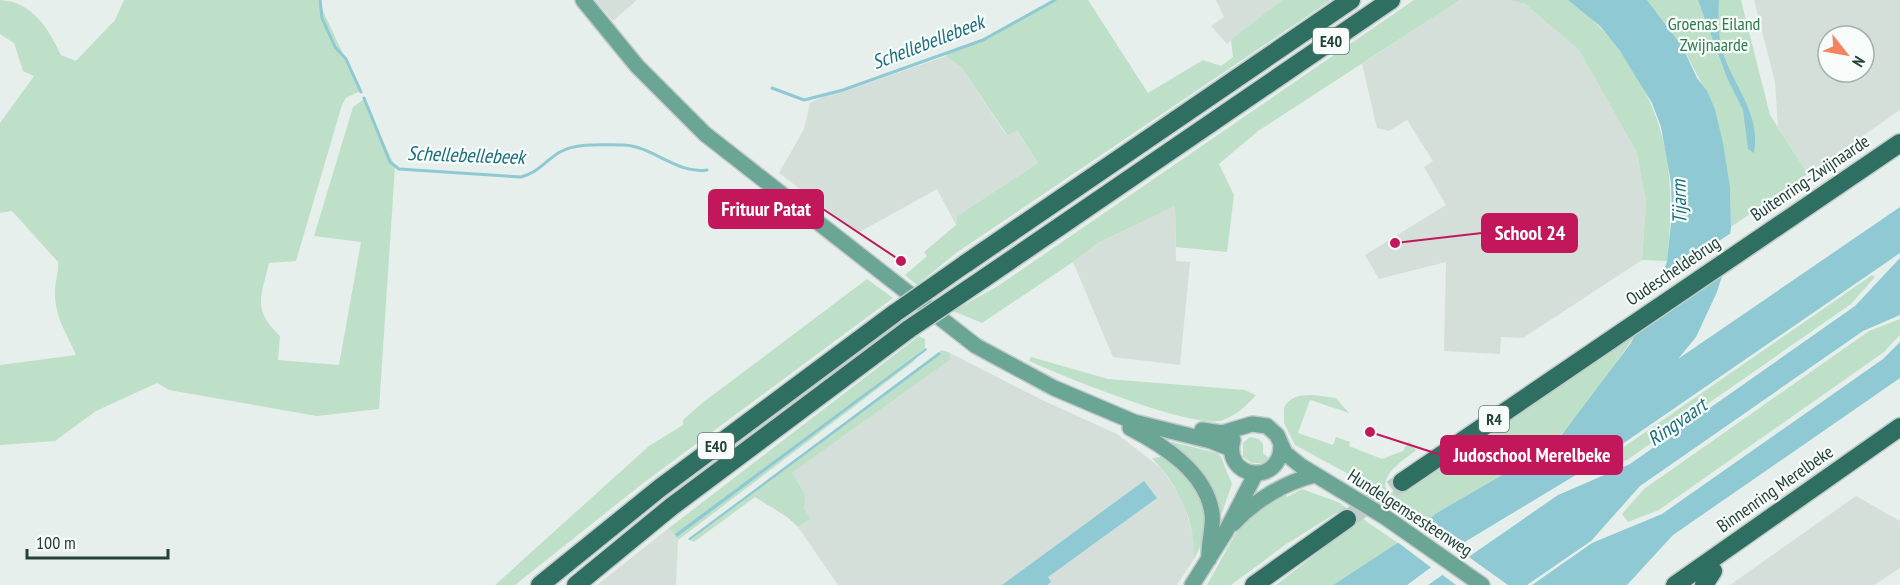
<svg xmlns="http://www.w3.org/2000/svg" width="1900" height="585" viewBox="0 0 1900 585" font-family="'PT Sans Narrow',sans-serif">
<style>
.built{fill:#d4dfda;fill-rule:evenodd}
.green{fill:#bfe0c8}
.water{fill:#8ec9d4}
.pier{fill:#e6efeb}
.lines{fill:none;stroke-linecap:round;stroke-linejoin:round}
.stream{stroke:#8ec9d4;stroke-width:3}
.highway-tunnel{stroke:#bfccc8;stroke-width:18;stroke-dasharray:18 9;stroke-linecap:butt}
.major-casing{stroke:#c2cac8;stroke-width:18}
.highway-casing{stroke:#c2cac8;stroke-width:21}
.major{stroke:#6aa596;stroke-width:15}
.highway{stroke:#2f6f62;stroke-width:18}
.highway-bridge-casing{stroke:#c2cac8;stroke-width:21;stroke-linecap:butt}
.highway-bridge{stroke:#2f6f62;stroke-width:18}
.labels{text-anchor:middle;stroke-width:4.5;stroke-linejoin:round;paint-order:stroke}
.shield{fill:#f7fbf9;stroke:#637a73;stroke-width:1.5}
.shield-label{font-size:16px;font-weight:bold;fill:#24423a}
.park-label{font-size:18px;fill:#2d7a4b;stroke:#f7fbf9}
.street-label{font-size:18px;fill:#24423a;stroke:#f7fbf9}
.water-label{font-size:20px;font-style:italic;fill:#1c6f80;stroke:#f7fbf9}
.leader{fill:none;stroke:#c2185b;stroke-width:2}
.callout-dot{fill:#c2185b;stroke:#f7fbf9;stroke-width:2}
.callout{fill:#c2185b;stroke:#c2185b;stroke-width:2}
.callout-label{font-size:20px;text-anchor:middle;font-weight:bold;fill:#fff}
</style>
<rect width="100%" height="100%" fill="#e6efeb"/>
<path class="built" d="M595,0h42l-24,21z
M1216,0h66l-55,44 -16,-18 13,-9z
M1460,0h48l17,4 54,46 58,103 9,49 -4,58 -119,78 -22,-1 -1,17 -56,-3 2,-89 -67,17 -14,-24 81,-50 -22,-38 9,-6 -26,-41 -18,11 -12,-3 -15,-64z
M1754,0h146v110l-92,64 -30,-47 -3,-45zM1828,36h36v36h-36z
M946,56l16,12 44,67 10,-6 22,34 -81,53 -1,9 -19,-36 -79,44 -79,-60 25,-44 6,-26 21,-10 12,-1z
M1175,206l1,55 14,1 -10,103 -67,-8 -40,-95 25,-19z
M950,353l94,48 73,33 44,34 22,32 11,40v19l-17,26h-339l-40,-58 13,-8 -7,-11 -12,-35 158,-113z
M1856,496l44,25v47l-26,17h-144z
M669,528l9,12 -2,45h-79z"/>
<path class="green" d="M0,0c33,2 48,28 61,55l15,6 39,-41 9,-20h194l42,91 -14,7 -4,7 -46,156 -27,2c-8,34 -17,47 11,73l-2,24 61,5 22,-123 -47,-6 39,-129 11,-8 31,68 -16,242 -62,7 -148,-26 -12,-7 -61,28 -41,30 -55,4v-80l76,-10c-8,-19 -21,-38 -21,-60 -1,-11 4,-21 3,-33l-46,-51 -12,2v-90l34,-47 -11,-5 -9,-28 -14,-9z
M1055,0h33l60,93 55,-33 18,6 12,-9 -2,-17 51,-40h49l-375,253 -39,32 -12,-10 22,-19 -3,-4 32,-27 1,-9 81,-53 -21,-33 -10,5 -45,-67 -16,-12 1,-3 36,-13z
M1414,0h46l-202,131 -39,33 15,31 -7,57 -51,-5 -1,-41 -77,37 -25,19 -91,61 -29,-12 45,-25z
M1508,0c16,0 44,0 59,0 10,3 33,27 41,36 59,71 69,135 59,225l-25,-1 4,-58 -9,-49 -58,-103 -54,-46z
M1647,0h94l29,115 38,59 -77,53 -1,-40 -15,-78 -33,-63z
M1872,275l3,2 -24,27 -224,156 -32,14 -3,-5z
M867,279l26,19 -251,186 -127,101h-20l154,-139 34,-21v-5l19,-17z
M1900,319v16l-16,17 -225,158 -31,12 -6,-8 22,-25 225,-158z
M1639,330l-56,80 -28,34 -120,70 -10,10 -62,-42 -68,-37 -11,-22v-16c11,-18 35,-11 52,-9l13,15 -39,-13 -12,33 35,12 3,-8 14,5 -1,4 33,13 21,-8 6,-10 7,9c-11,10 -31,20 -31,37l6,5 15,-2 27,-16 -3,-4z
M919,336l6,3v9l-12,14 -235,178 -9,-12z
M942,350l8,3v7l-158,113 13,22 -1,13 7,11 -13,8 -11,-10 -32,-20 -61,45 -6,-3z
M1031,357l77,22 137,11 11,5c-9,11 -20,20 -33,25 -27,11 -163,-45 -194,-59z
M1250,437l9,2 4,5v9l6,5 -6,5h-11l-9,-6v-14z
M1172,442l45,11 4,4 11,27 -16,46v-10l-47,-74z
M1166,451c31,36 55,61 28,108 1,-39 -15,-73 -42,-101l8,-1z
M1302,489l36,13 60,41 -65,42h-57l75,-58 -7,-15 -8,1 -51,32 -54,40h-24l35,-63 41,-31 4,6z"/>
<path class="water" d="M1568,0h79l35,46 15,32 10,13 8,18 8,34 7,44 1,41 -6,39 -8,25 -21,45 -18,22 222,-152v46l-311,214 -121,73 -61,45h-74l86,-56 16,-15 120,-70 76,-101 30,-63 6,-19 5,-47 -1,-31 -10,-56 -9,-24 -32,-52 -20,-25z
M1698,0h21c-1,17 -1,40 5,56 12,33 37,60 30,97l-6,-4 -5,-39 -15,-30z
M1900,258v57l-37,16 -223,155 -49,55 -64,44h-99l130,-90 72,-31 225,-158z
M1900,342v36l-227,157 -46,50h-95l60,-42 70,-29 221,-155z
M926,348l1,2 -250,187 -2,-3z
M939,352l2,2 -251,186 -2,-1z
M1144,481l13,17 -109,79 3,5 -4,3h-45z"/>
<path class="pier" d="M1734,231l-6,38 -86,48 14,-34z
M1422,522l38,28 -27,19 -37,-28z
M1466,555l42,30h-52l-16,-12z"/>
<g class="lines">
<path class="stream" d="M320,0l2,18 13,29 11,12 15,33
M772,88l32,12 39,-10 140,-50 72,-40
M364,98l26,64 9,7 122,8c17,-4 25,-17 39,-25 17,-10 45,-7 64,-7 28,1 54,30 83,25"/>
<path class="highway-tunnel" d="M1347,519l55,-37"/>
<defs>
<path id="major" d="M583,0l54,66 68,68 271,212 78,42 80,34 77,19 20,8
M1130,428c33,17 76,44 82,85 2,15 -4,30 -3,46
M1202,430l20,3 30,-9 15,2 10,9 8,18 16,13 84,51 97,68
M1233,440c-11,39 48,47 48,5
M1233,524c21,-23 52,-42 82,-49
M1192,585l33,-52 31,-60"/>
<path id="highway" d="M965,264l386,-264
M983,279l408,-279
M1402,482l498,-339
M540,585l120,-97 235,-175
M576,585l95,-78 238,-178
M1254,585l93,-66
M1675,585l225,-158
M1704,585l9,-14"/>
</defs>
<use href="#major" class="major-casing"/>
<use href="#highway" class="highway-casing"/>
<use href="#major" class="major"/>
<use href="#highway" class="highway"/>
<defs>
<path id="highway-bridge" d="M895,313l70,-49
M909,329l74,-50"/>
</defs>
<use href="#highway-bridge" class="highway-bridge-casing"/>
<use href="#highway-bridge" class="highway-bridge"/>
</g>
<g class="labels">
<g class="shield">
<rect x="1313" y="28" width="36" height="26" rx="4.5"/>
<rect x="1479" y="406" width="30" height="26" rx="4.5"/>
<rect x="698" y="433" width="36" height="26" rx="4.5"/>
</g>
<g class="shield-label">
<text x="1331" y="47">E40</text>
<text x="1494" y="425">R4</text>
<text x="716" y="452">E40</text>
</g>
<g class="park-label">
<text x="1714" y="30">Groenas Eiland<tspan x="1714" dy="21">Zwijnaarde</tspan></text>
</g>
<g class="street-label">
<text transform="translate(1810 178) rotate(-34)" y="6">Buitenring-Zwijnaarde</text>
<text transform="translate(1673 271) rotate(-34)" y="6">Oudescheldebrug</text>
<text transform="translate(1775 489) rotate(-35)" y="6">Binnenring Merelbeke</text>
<text transform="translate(1410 513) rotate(33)" y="6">Hundelgemsesteenweg</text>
</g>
<g class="water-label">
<text transform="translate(928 42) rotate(-21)" y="7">Schellebellebeek</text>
<text transform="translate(466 155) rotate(2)" y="7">Schellebellebeek</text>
<text transform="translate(1679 202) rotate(-91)" y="7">Tijarm</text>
<text transform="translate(1677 422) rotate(-35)" y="7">Ringvaart</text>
</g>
</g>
<path class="leader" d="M901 261L823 209M1395 243L1482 233M1370 432L1441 455"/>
<g class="callout-dot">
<circle cx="901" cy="261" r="6"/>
<circle cx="1395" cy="243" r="6"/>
<circle cx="1370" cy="432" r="6"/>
</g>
<g class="callout">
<rect x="709" y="190" width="114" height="38" rx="6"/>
<rect x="1482" y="214" width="95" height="38" rx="6"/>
<rect x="1441" y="436" width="181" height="38" rx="6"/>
</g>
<g class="callout-label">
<text x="766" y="216">Frituur Patat</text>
<text x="1530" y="240">School 24</text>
<text x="1532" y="462">Judoschool Merelbeke</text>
</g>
<g transform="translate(1846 54) rotate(121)"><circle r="28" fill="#f7fbf9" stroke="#a3b1ad" stroke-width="1.5"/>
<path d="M0-4.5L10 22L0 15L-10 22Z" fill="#f4845f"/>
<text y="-9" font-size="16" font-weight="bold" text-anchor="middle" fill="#24423a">N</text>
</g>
<path d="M27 549v9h141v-9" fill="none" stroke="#24423a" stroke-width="3"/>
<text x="36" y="549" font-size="18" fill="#24423a" stroke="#f7fbf9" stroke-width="4.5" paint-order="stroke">100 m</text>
</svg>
